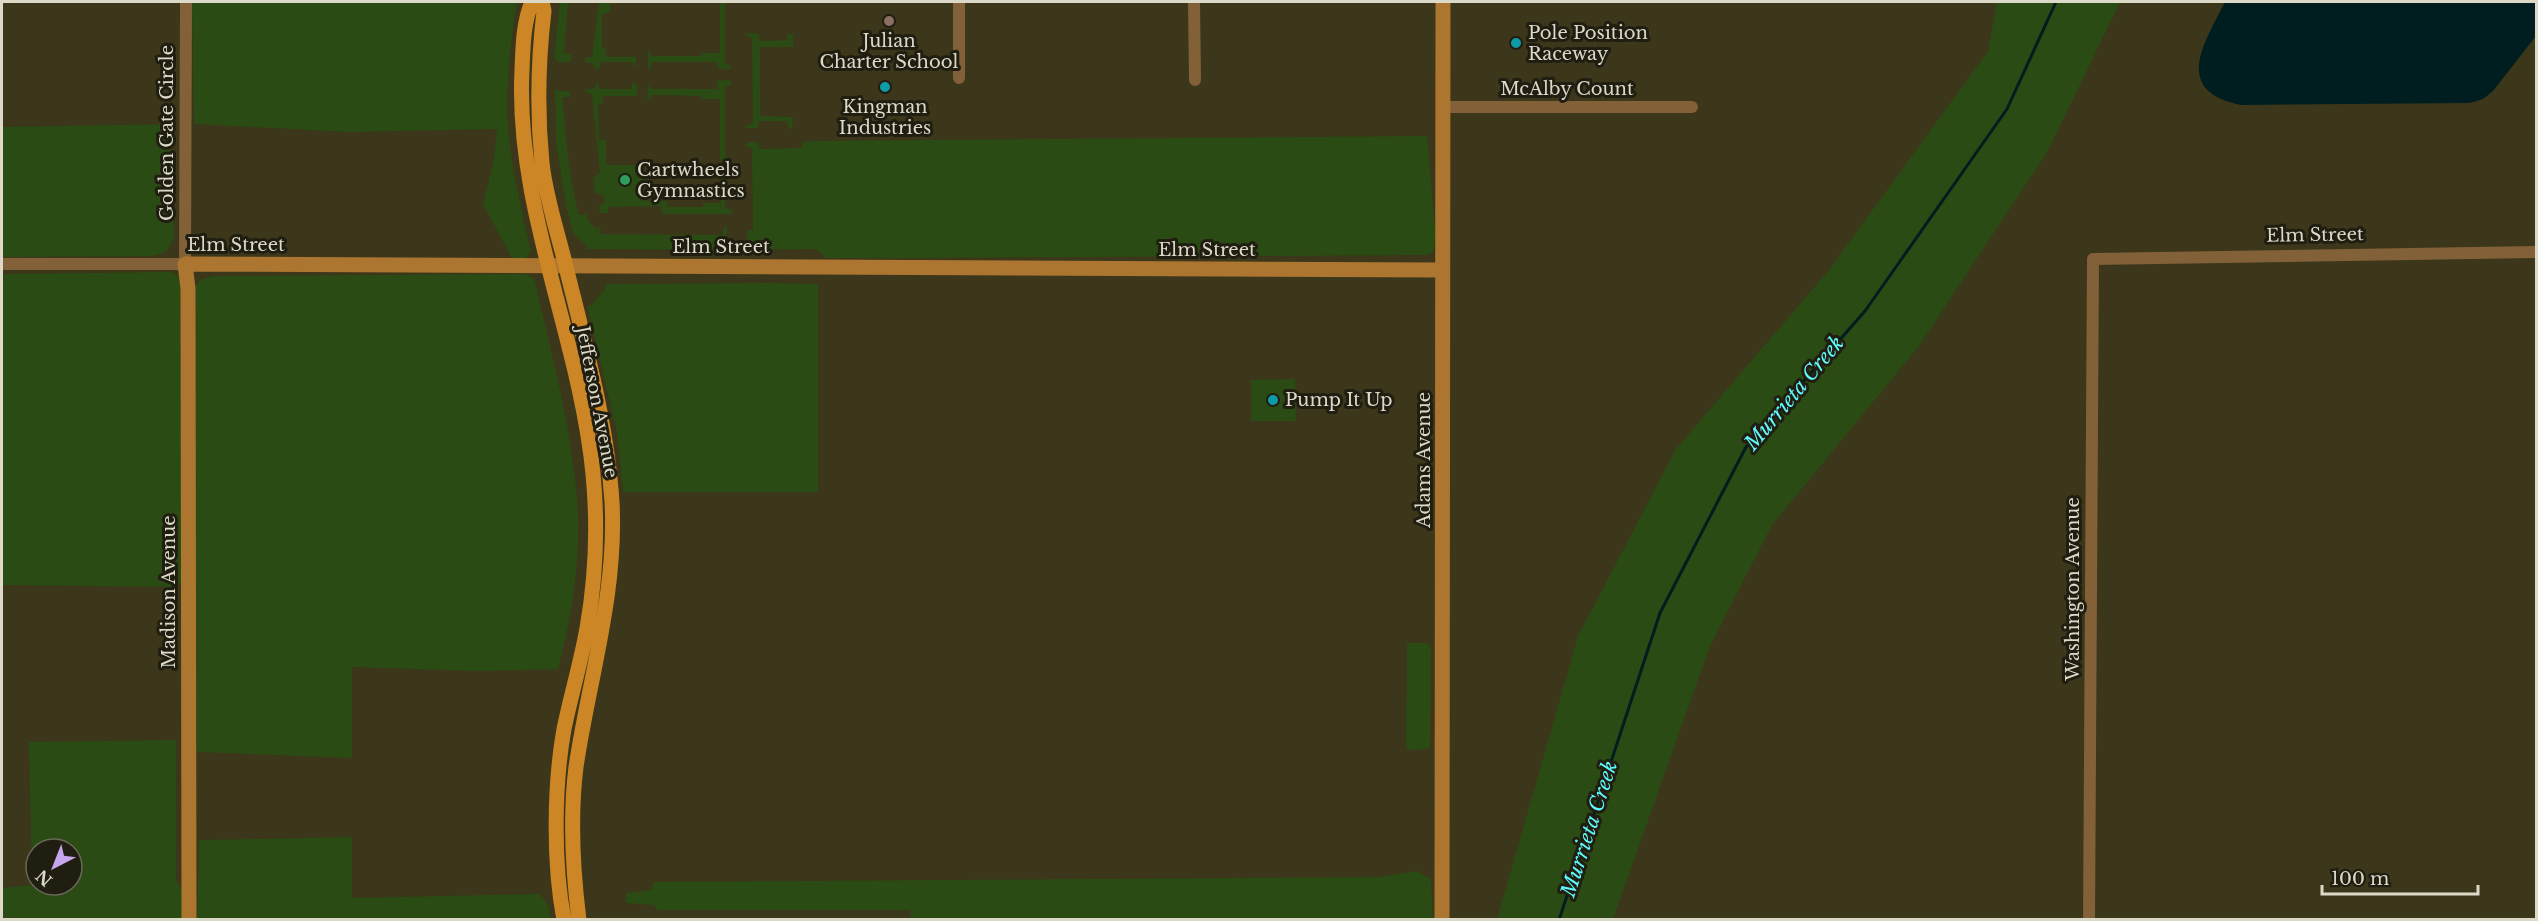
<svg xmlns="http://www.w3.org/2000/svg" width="2538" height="921" viewBox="0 0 2538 921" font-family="'Libre Baskerville',serif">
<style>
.green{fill:#2a4b13;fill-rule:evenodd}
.water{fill:#001e1f}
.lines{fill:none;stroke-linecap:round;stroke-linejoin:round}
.stream{stroke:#001e1f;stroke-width:3}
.street{stroke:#826038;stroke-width:12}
.secondary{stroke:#ac7631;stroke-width:15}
.primary{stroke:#cc8626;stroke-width:15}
.education-dot{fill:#8d6e63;stroke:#201d11;stroke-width:2}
.culture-dot{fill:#0f9aa8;stroke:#201d11;stroke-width:2}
.leisure-dot{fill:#2e9e5b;stroke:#201d11;stroke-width:2}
.labels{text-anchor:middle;stroke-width:6;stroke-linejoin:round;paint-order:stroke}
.poi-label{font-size:18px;fill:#dcd9c9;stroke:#201d11;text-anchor:start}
.street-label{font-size:18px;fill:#dcd9c9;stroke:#201d11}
.water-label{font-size:20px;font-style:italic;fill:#5ffafd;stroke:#201d11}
</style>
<rect width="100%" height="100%" fill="#3c361a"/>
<path class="green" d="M192,2h325c-7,40 -11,82 -9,123 3,43 14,86 23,127l-5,6 -13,2 -30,-56 11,-45 3,-30 -148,3 -155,-8z
M560,2h8l-4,51 7,1v8h-14l-3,-5z
M599,2h11v11l-8,1v34l4,1v8h31l-2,12 -3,-7h-32v6l-3,1 -3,-1 -1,-5 -9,-1 2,-5h6z
M720,2h5v62l6,1v4h-13l-1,-7h-65l-1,6 -3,1v-19h2l1,6h50v-3h19z
M1997,2h123l-72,149 -129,195 -147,179 -62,121 -97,273h-116l81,-283 98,-187 153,-179 159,-219z
M747,33l12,1v7l28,-1 1,-7 5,2v12h-33v69l33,1 -1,12 -4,-1 -1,-7h-28l-1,7h-13l1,-3 7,-1 -1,-87 -7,-1z
M717,81l12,-1 3,3 -2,2 -5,1v70l6,1 -1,4h-10v-62h-19v-3l-50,-1v6l-4,-2 2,-17 2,7h66z
M597,82l3,7h32v-6l5,1v12h-34v8h-5l1,35 7,1v25h32v7h6v29h23l1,6h35v-4h18v-31h10l1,3 -7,1v33h7v5h-70l-1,-8 -53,1v6h-8l-1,-8 6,-2 -2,-8 -8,-2 -2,-15 7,-5 -8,-78 -7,-3 1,-3h8z
M555,90l16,2 -1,5h-7c2,40 6,80 16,118l8,-1 2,8 7,6 4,-1 1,7 122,1v-7l4,-1v23l-140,-1v-3l-14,-13 -7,-28 -10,-62z
M171,124l3,114 -8,14 -13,4 -151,1v-130z
M1427,136l9,103 -3,13 -5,3 -528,3h-74l-10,-9 -69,1v-20h6l-1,-82 -6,-2 1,-4h11l2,7 41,-1 2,-6 11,-1z
M172,272l8,6 1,6 2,298 -10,5 -171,-2v-311z
M525,274l9,4c18,78 40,156 44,237 2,51 -7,105 -20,154l-79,2 -127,-4v91l-155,-6 -4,-463 7,-9 13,-4z
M772,283l46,1v208h-195l-6,-60 -30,-126 5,-1 13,-16v-5z
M1295,379l1,42h-45v-41z
M1407,643h20l4,6 -1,98 -2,2 -22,1z
M176,740v140l7,12 1,27 -182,1v-32l30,-3 -3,-143zM36,849h36v36h-36z
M352,837v61l187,-4 7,7 5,18h-354l2,-79z
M1416,871l15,8 2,40 -522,1 -1,-10h-253l-3,-5 -28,-2v-10l26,-3 1,-8 728,-5z"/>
<path class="water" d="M2225,2h311v34l-43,55 -10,8 -13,4 -229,2c-70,-14 -36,-63 -16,-103z"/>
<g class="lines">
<path class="stream" d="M1559,920l101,-307 86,-166 119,-136 142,-202 49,-107"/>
<path class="street" d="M1194,2l1,78
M959,78v-76
M1443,107h249
M2,264h183l1,-262
M2089,920l4,-661 443,-7"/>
<path class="secondary" d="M189,920l-1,-632 -3,-24 1256,6
M1442,920l1,-918"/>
<path class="primary" d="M532,2c-9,21 -9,45 -10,68 -7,139 58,268 71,404 5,52 3,103 -6,154 -6,34 -16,67 -23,101 -10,56 -11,134 0,191
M542,2l2,9c-6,51 -7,101 -2,152 4,36 16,70 24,104 19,77 41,156 46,235 5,91 -23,177 -36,265 -6,48 -3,105 3,153"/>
</g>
<circle class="education-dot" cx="889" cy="21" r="6"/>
<g class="culture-dot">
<circle cx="1516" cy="43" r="6"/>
<circle cx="885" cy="87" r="6"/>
<circle cx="1273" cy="400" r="6"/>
</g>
<circle class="leisure-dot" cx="625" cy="180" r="6"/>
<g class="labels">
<g class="poi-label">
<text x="1528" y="39">Pole Position<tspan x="1528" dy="21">Raceway</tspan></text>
<text x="889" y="47" text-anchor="middle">Julian<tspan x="889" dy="21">Charter School</tspan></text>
<text x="885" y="113" text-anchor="middle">Kingman<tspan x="885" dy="21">Industries</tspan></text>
<text x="637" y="176">Cartwheels<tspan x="637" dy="21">Gymnastics</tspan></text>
<text x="1285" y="406">Pump It Up</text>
</g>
<g class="street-label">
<text x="1567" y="95">McAlby Count</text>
<text transform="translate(167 133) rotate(-90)" y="6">Golden Gate Circle</text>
<text transform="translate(2315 235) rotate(-1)" y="6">Elm Street</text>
<text x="236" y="251">Elm Street</text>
<text x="721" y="253">Elm Street</text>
<text x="1207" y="256">Elm Street</text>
<text transform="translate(597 402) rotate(79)" y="6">Jefferson Avenue</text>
<text transform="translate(1424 460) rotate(-90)" y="6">Adams Avenue</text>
<text transform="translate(2073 589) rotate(-90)" y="6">Washington Avenue</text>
<text transform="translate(169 592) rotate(-90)" y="6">Madison Avenue</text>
</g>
<g class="water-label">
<text transform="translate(1794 393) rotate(-50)" y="7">Murrieta Creek</text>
<text transform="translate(1589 829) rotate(-72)" y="7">Murrieta Creek</text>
</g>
</g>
<rect width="2538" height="921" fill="none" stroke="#dcd9c9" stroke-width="6"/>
<g transform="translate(54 867) rotate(222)"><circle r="28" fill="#201d11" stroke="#6b685b" stroke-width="1.5"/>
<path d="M0-4.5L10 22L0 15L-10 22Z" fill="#c7a6f0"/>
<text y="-9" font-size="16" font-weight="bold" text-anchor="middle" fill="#dcd9c9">N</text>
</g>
<path d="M2322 885v9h156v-9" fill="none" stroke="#dcd9c9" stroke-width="3"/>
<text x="2331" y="885" font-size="18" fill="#dcd9c9" stroke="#201d11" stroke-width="4.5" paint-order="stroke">100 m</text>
</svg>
